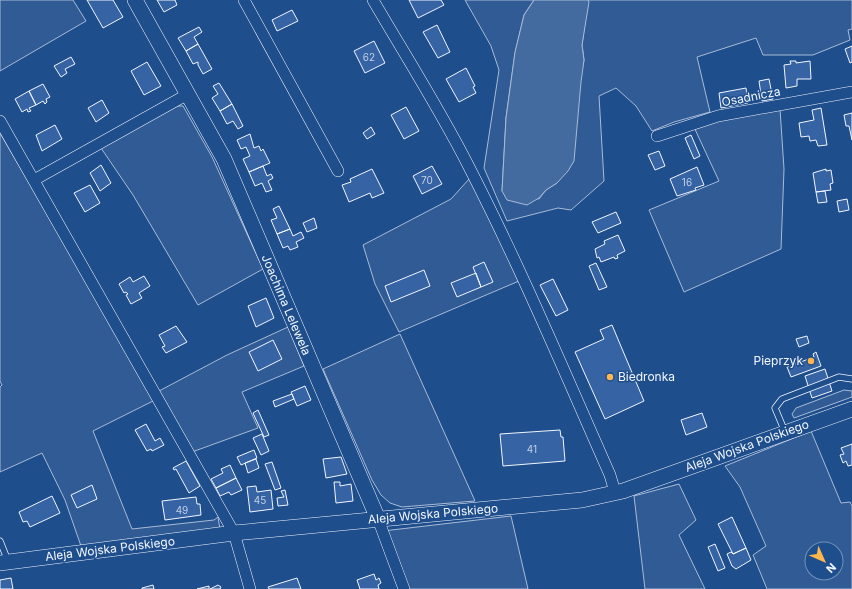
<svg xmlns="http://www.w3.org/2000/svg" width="852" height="589" viewBox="0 0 852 589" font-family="Inter,sans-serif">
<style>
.built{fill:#305b95;stroke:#a8bbd7;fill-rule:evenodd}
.water{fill:#446ba0;stroke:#a8bbd7}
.building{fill:#3563a3;stroke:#f2f6ff}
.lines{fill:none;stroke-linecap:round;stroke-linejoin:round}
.lane-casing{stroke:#f2f6ff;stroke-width:7}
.street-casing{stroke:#f2f6ff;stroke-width:12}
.secondary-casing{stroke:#f2f6ff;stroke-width:16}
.lane{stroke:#1f4e8c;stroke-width:5.5}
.street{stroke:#1f4e8c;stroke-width:11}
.secondary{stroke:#1f4e8c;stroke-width:15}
.poi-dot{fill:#ffb74d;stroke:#1f4e8c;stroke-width:1.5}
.labels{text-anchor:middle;stroke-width:3;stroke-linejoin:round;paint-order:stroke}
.number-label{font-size:10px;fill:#c3d1e8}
.street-label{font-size:12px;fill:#f2f6ff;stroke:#1f4e8c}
.poi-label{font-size:12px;fill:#f2f6ff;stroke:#1f4e8c;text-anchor:end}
</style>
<rect width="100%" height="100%" fill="#1f4e8c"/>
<path class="built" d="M0,0h73l13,21 -86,50z
M465,0h69l-10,15 -9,38 -9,65 -4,73 37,8 7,-9 11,-7 27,-123 -2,-15 6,-45h264v29l-4,1 2,10 -37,15h-50l-7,-17 -59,19 13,55 -36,10 -22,9 -16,-25 -20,-18 -17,8 5,85 -33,29 -13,-2 -51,13 -23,-53 15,-98 -8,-24z
M177,106h6l29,51 51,112 -65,36 -65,-110 -32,-47z
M780,109l4,60 -3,80 -97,43 -35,-82 70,-29 -26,-56z
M0,133l155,267 -62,31 39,98 82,-9 4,-3 2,13 -139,16 -16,-46 -23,-47 -42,19v-85l2,-2 -2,-4z
M470,178l49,103 -120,51 -24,-48 -12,-39 88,-46z
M288,327l16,39 -62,26 16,36 -66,24 -33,-61 68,-36z
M400,334l75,167 -73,6 -12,-4 -9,-8 -9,-15 -49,-111z
M844,390l8,1v6l-58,21 -2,-4 4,-6z
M811,431l30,72 9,-1 2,4v83h-85l-14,-34 13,-9 -26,-59 -15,-21zM812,549h24v24h-24z
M679,484l17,36 -17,15 26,54h-60l-11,-93z
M511,516l17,73h-123l-22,-58z"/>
<path class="water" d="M534,0h54l1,2 -7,43 2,15 -3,22 -7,79 -6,10 -11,12 -11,7 -7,8 -12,7 -20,-5 -5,-9 4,-73 9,-66 9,-37z"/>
<path class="building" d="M87,0h26l10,17 -20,11z
M157,0h18l2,5 -13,7z
M409,0h32l3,5 -26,13z
M292,10l6,11 -21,10 -5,-11z
M437,25l13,27 -12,6 -15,-26z
M199,27l3,5 -8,5 4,7 -12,7 -8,-13z
M374,41l11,22 -20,10 -11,-22z
M198,44l14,25 -9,5 -5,-9v-3l-5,2 -7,-13z
M852,46v16l-2,1 -5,-14z
M71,57l4,7 -10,5 2,4 -6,4 -7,-11z
M790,61h6v2l14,-2 1,18h-14v7l-11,2 -2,-23 7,-1z
M147,62l14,24 -17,9 -13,-24z
M466,68l9,18 -2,1 3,6 -17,9 -13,-23z
M769,79l4,20 -11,2 -3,-20z
M219,83l13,21 -12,7 -8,-13 6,-4 -5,-8z
M43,84l7,13 -4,2 1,3 -2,2 -2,-3 -7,4 -7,-14z
M746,88l2,15 -27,5 -2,-15z
M29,91l7,14 -7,3 2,3 -3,1 -1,-3 -5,3 -7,-13z
M102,100l7,13 -13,9 -8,-14z
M232,104l11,22 -5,3 -5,-8 -6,3 -7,-13z
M406,107l13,24 -15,8 -13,-24z
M821,108l6,37 -9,1 -2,-6 -6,1 -1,-5 -8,1 -2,-14 15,-3 -2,-10z
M852,113v27l-3,-14h-3l-2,-11z
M55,125l7,14 -20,12 -6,-16z
M371,127l4,7 -8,5 -4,-6z
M250,134l4,14 5,-2 2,5 2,-2 7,14 -21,9 -6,-13 7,-3 -4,-9 -5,2 -4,-9z
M691,135l9,21 -6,3 -9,-21z
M659,151l6,15 -10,4 -7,-15z
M101,165l10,18 -11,8 -10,-18z
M263,166l4,10 4,-2 2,4 -5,3 4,9 -6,2 -4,-9 -7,3 -6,-14z
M432,166l10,18 -20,10 -9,-18z
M697,167l7,18 -9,3 1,2 -19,6 -7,-17z
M372,169l12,24 -12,5 -2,-5 -21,9 -7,-17 9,-3 -1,-3z
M826,169v2l5,-1 2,13 -3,1 1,6 -15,2 -3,-19z
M90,185l10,18 -15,9 -11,-19z
M825,191l2,11 -9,1 -2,-11z
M847,199l2,11 -10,2 -2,-11z
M279,206l11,23 -13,5 -6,-14 6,-2 -4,-9z
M616,212l5,11 -23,10 -6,-11z
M314,218l3,10 -10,4 -4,-9z
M290,229l3,7 8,-4 3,6 -8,4 2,5 -8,3 -2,-4 -5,2 -6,-14z
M618,235l7,16 -8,4 1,3 -3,1 -1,-2 -13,5 -2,-5 -2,1 -2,-9 10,-5 -1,-3z
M484,262l9,20 -12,5 -8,-20z
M596,263l11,24 -8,3 -10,-24z
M424,270l6,16 -39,16 -6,-16z
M476,273l5,14 -24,10 -6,-14z
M144,276l6,10 -11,7 3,5 -11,6 -5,-9 2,-1 -2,-2 -2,1 -5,-9 11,-7 3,5z
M553,279l15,31 -12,6 -16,-31z
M266,298l8,20 -18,9 -8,-21z
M612,325l32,76 -39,18 -30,-67 29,-13 -4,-9z
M176,326l11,16 -21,11 -4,-6 3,-1 -6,-11z
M807,336l2,7 -10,4 -3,-8z
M273,340l9,19 -24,12 -9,-19z
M816,352l5,14 -30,11 -4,-10 27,-10 -1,-3z
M825,369l7,22 -20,7 -7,-22z
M305,386l6,14 -14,6 -6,-14z
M292,394l2,5 -19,8 -2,-6z
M258,410l11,25 -5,2 -11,-24z
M702,413l5,14 -21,8 -5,-15z
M146,424l9,17 5,-3 4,7 -12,6 -1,-2 -4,2 -12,-21z
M560,430l1,7h2l2,24 -62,5 -3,-32z
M262,434l7,17 -8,4 -8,-17z
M852,444v21l-4,1 -2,-5 -3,2 -3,-8 4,-1 -3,-6z
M254,450l3,8 -16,7 -4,-8z
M341,457l6,17 -21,4 -3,-19z
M256,459l3,9 -11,5 -3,-10z
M186,461l14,25 -11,7 -13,-24 -2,1 -1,-2z
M272,462l9,26 -6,2 -10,-26z
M230,465l6,13 -20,10 -5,-9 12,-6 -2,-4z
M236,478l6,12 -11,5 -2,-3 -9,4 -4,-8z
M334,482h6v4l11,-2 2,17 -17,2z
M92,485l5,14 -20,9 -6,-13z
M256,486l1,6 14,-2 2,19 -23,3 -3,-25z
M285,490l3,15 -10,1 -1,-8 7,-1 -3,-6z
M52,496l8,17 -30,14 -3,-6 -4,1 -4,-10z
M196,497l1,7h3l1,11 -36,5 -3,-19z
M732,517l14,31 -13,6 -15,-30z
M715,544l10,24 -7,3 -10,-24z
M746,548l5,12 -15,9 -4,-3 -5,-12 4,-2 2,2z
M374,574l2,6 3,-2 2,5 -3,2 1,4h-19l-3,-9z
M11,578l2,11h-13v-9z
M297,578l4,11h-32l-1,-2z
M153,585l1,4h-12v-1z
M218,585l3,2 -1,2h-10z
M209,586v3h-12z"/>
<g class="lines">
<defs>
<path id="lane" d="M785,432l-10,-24 7,-9 57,-22 13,2
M0,541l8,20"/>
<path id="street" d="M244,0l94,171
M373,0c32,55 66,108 95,165 52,101 96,206 142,310l5,17
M0,121l234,412 16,56
M657,136l61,-20 134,-24
M34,180l154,-86
M378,519l26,70"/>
<path id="secondary" d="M135,0l89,159 154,360
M0,563l234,-30 348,-33 41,-9 229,-82"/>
</defs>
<use href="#lane" class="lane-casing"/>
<use href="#street" class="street-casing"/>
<use href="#secondary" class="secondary-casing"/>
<use href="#lane" class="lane"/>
<use href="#street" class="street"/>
<use href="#secondary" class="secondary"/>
</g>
<g class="poi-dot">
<circle cx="811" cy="361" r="4"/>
<circle cx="610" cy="377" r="4"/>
</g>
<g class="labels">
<g class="number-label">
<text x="369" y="61">62</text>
<text x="427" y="184">70</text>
<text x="687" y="186">16</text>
<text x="532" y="453">41</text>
<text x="260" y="504">45</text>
<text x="182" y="514">49</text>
</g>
<g class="street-label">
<text transform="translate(751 97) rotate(-11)" y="4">Osadnicza</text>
<text transform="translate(286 305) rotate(67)" y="4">Joachima Lelewela</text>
<text transform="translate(747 446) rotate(-20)" y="4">Aleja Wojska Polskiego</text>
<text transform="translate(433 514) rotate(-5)" y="4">Aleja Wojska Polskiego</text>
<text transform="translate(110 549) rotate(-7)" y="4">Aleja Wojska Polskiego</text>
</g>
<g class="poi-label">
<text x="803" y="365">Pieprzyk</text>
<text x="618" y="381" text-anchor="start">Biedronka</text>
</g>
</g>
<g transform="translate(824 561) rotate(135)"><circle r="19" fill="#1f4e8c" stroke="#7391ba"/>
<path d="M0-3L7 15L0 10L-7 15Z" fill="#ffb74d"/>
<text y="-6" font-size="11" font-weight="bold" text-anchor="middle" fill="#f2f6ff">N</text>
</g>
</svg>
